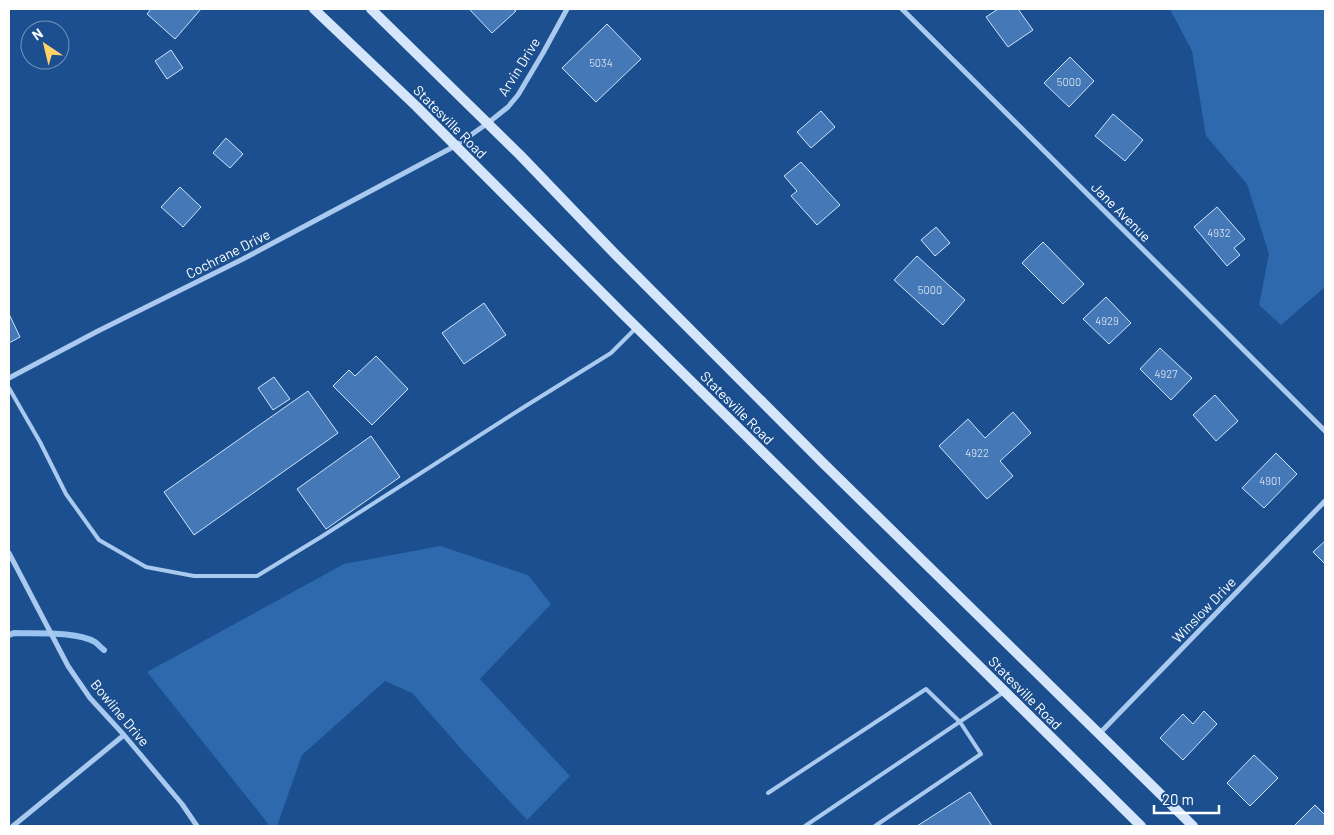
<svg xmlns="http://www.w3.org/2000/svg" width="1334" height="835" viewBox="0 0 1334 835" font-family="Barlow,sans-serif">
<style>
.green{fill:#2e69ad}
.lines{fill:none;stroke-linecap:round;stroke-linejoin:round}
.stream{stroke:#9cc4f0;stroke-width:6}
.building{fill:#4478b7;stroke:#cfe3fa}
.service{stroke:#a9c9ee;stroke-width:4}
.minor{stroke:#a9c9ee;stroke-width:5}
.secondary{stroke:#d6e6fa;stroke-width:10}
.labels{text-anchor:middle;stroke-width:4;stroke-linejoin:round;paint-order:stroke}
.number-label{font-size:11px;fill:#d0dded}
.street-label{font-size:14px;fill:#fff;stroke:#1b4f8f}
</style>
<rect width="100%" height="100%" fill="#1b4f8f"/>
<path class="green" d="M1170,9h155v278l-44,38 -22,-20 10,-51 -22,-70 -41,-48 -14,-85z
M440,546l88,29 23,29 -71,75 90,97 -43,44 -64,-69 -51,-58 -27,-12 -83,74 -25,71h-7l-123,-154 197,-108z"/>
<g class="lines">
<path class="stream" d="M9,635l5,-2c22,1 63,-2 81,9 3,2 6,6 9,8"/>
</g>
<path class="building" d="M151,9h50l-26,30 -28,-25z
M469,9h44l3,2 -24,22z
M998,9h20l15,21 -25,17 -22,-30z
M607,24l34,35 -45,43 -34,-34z
M171,50l12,18 -16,11 -12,-18z
M1070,57l24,24 -25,26 -25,-24z
M821,111l14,16 -24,21 -14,-16z
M1113,114l30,26 -18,21 -30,-25z
M226,138l17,16 -13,14 -17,-15z
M801,162l39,43 -23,20 -26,-29 6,-5 -13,-15z
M180,187l21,20 -18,20 -22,-20z
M1217,207l28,32 -11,9 6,7 -13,11 -33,-39z
M936,227l14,16 -15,13 -14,-16z
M1043,242l41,42 -21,20 -41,-41z
M917,256l48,44 -22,25 -49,-45z
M1106,297l25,26 -22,21 -26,-25z
M484,303l22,32 -42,29 -22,-31z
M9,314l11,23 -11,6z
M1160,348l32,30 -21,22 -31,-31z
M376,356l32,33 -36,36 -39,-39 16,-16 6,6z
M274,377l16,22 -17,11 -15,-22z
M308,391l30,42 -144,102 -30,-43z
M1215,395l23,26 -22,20 -23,-26z
M1013,412l18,21 -31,28 13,15 -26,23 -48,-53 29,-27 17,19z
M371,436l29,41 -74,52 -29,-40z
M1276,453l21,21 -33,34 -22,-20z
M1325,541v23l-12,-12z
M1204,711l13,13 -34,36 -23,-22 23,-24 10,10z
M1254,755l24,23 -28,28 -23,-23z
M970,792l22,34h-75z
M1315,805l10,10v11h-31z"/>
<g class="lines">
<path class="service" d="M9,388l31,54 26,52 33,46 47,27 48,9h63l64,-39 203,-130 87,-54 25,-25
M768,793l158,-104 34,33 21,32 -106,72
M805,826l199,-134"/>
<path class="minor" d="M902,9c141,140 281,282 423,422
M9,378l89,-47 145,-72 212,-113 33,-23 20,-16 10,-12 25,-42 24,-44
M9,553l59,113 22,32 34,37 58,69 15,22
M1099,734l226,-233
M13,826l111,-91"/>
<path class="secondary" d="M314,9l102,97 207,208 518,512
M371,9l149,146 94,98 209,210 370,363"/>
</g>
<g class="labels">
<g class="number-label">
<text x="601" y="67">5034</text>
<text x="1069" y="86">5000</text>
<text x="1219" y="237">4932</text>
<text x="930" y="294">5000</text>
<text x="1107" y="325">4929</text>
<text x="1166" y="378">4927</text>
<text x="977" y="457">4922</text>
<text x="1270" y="485">4901</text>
</g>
<g class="street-label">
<text transform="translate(519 67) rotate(-58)" y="5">Arvin Drive</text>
<text transform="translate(450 122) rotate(45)" y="5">Statesville Road</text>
<text transform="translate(1121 212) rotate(45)" y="5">Jane Avenue</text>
<text transform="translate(228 254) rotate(-27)" y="5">Cochrane Drive</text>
<text transform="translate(737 408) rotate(45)" y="5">Statesville Road</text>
<text transform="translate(1204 610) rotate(-46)" y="5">Winslow Drive</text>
<text transform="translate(1025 693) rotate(45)" y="5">Statesville Road</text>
<text transform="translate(120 713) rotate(50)" y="5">Bowline Drive</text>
</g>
</g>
<rect width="1334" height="835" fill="none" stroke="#ffffff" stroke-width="20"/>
<g transform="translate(45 45) rotate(325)"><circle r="24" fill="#1b4f8f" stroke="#7695bc"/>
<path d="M0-4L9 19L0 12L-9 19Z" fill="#ffd166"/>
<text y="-8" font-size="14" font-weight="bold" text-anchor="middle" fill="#ffffff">N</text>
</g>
<path d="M1154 805v8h65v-8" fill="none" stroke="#ffffff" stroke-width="2.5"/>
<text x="1162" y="805" font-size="15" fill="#ffffff" stroke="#1b4f8f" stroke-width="4" paint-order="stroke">20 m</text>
</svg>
